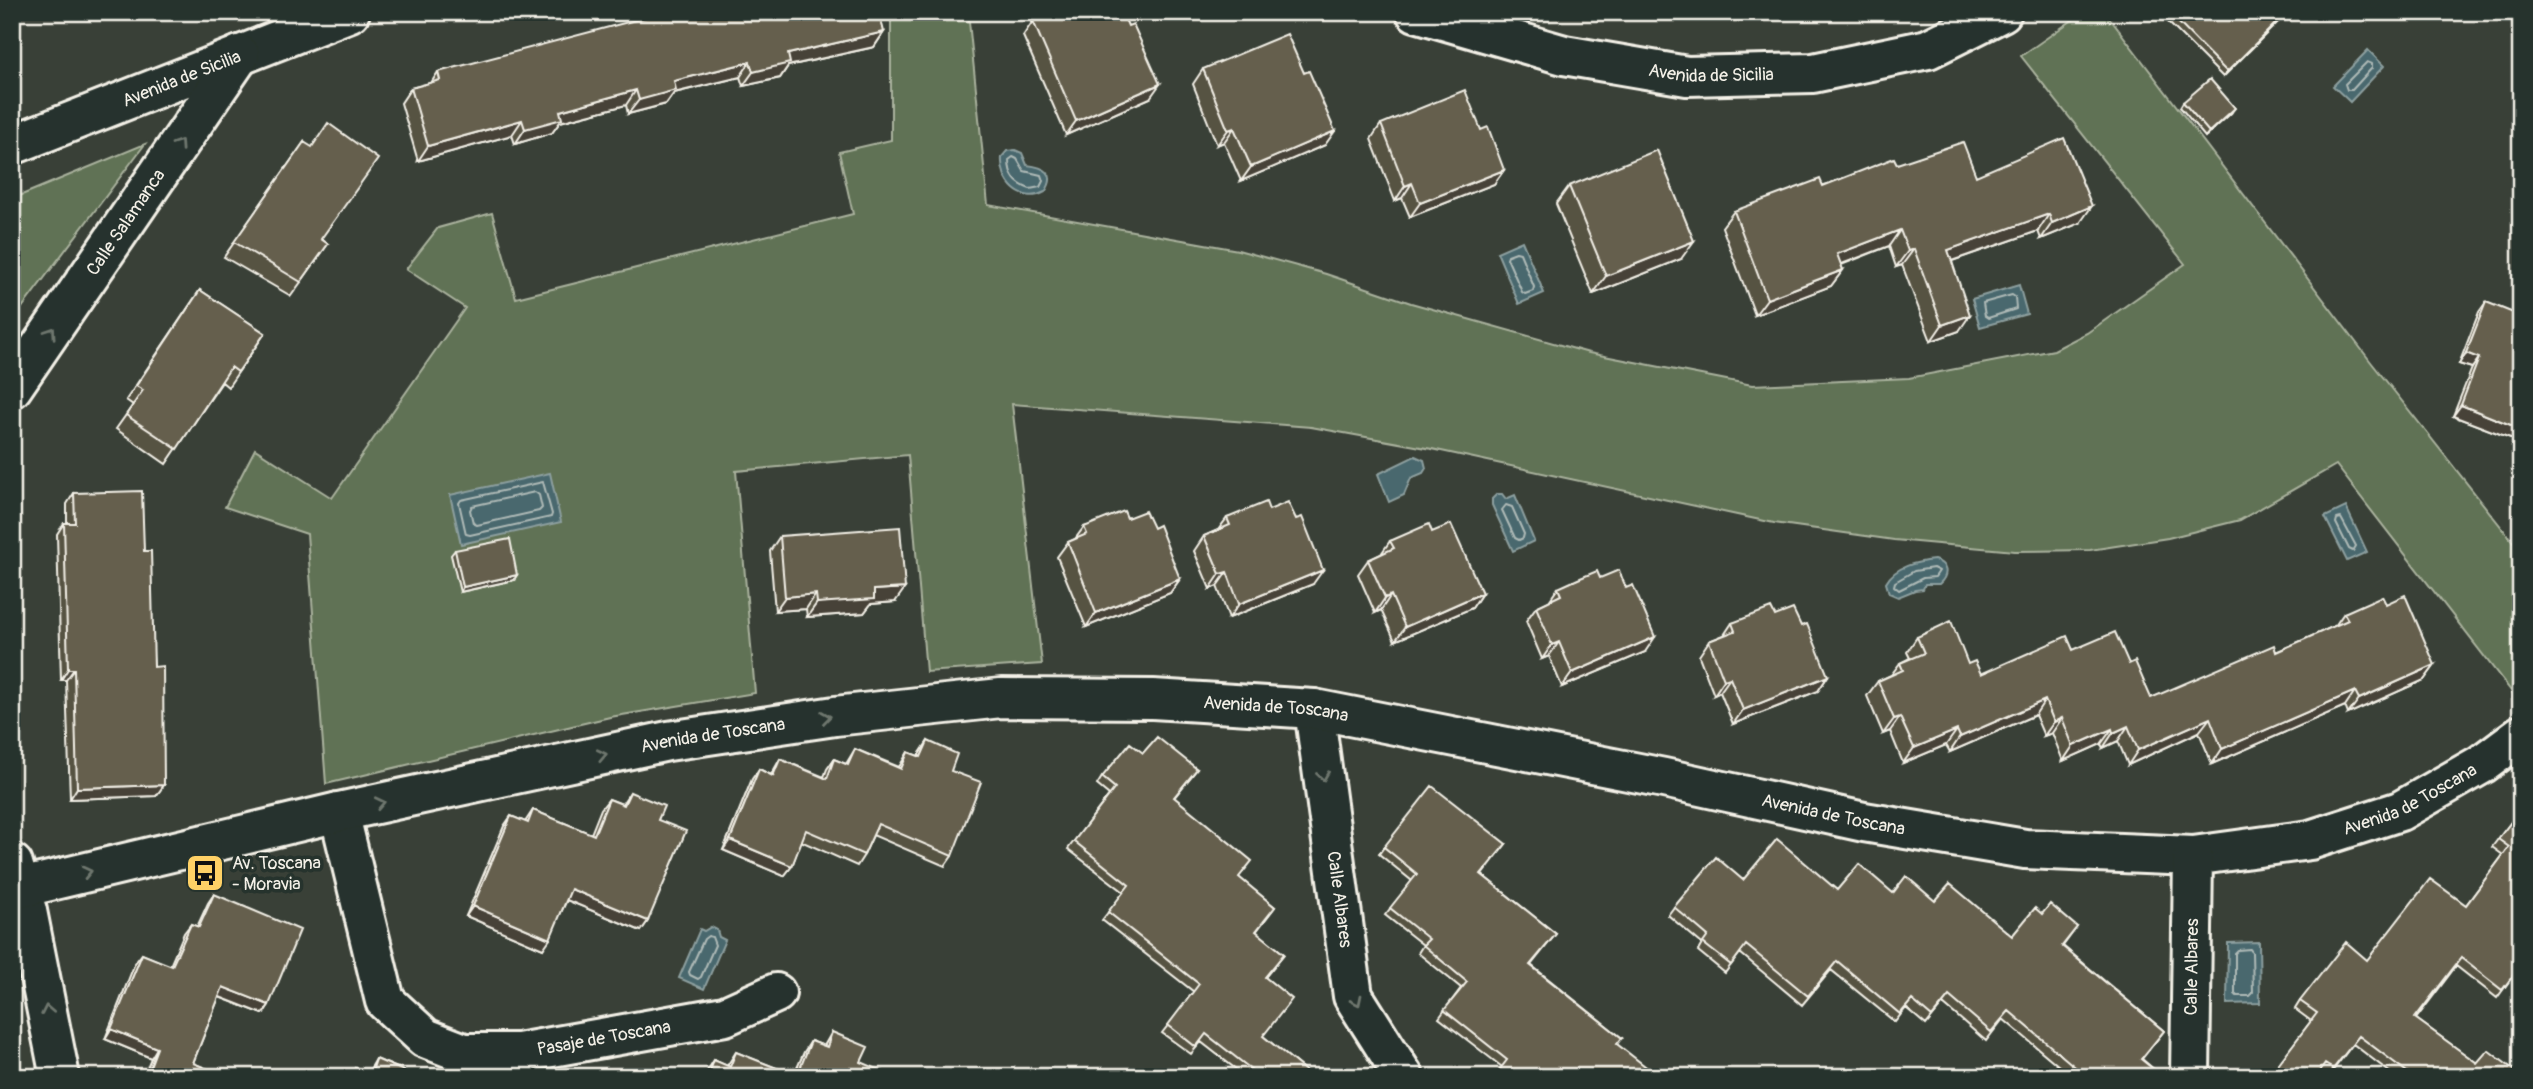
<svg xmlns="http://www.w3.org/2000/svg" width="2533" height="1089" viewBox="0 0 2533 1089" font-family="Pangolin,sans-serif">
<style>
.green{fill:#607254;stroke:#aab29e;stroke-width:2}
.water{fill:#48686e;stroke:#8d9f9f;stroke-width:2}
.lines{fill:none;stroke-linecap:round;stroke-linejoin:round}
.shore{stroke:#afbab7;stroke-width:2}
.minor-casing{stroke:#f4f1e8;stroke-width:44}
.minor{stroke:#26332d;stroke-width:38}
.wall{fill:#575243;stroke:#f4f1e8;stroke-width:2}
.shaded-wall{fill:#474237;stroke:#f4f1e8;stroke-width:2}
.building{fill:#655f4e;stroke:#f4f1e8;stroke-width:2}
.oneway{stroke:#6e766e}
.labels{text-anchor:middle;stroke-width:7;stroke-linejoin:round;paint-order:stroke}
.street-label{font-size:18px;fill:#f4f1e8;stroke:#26332d}
.poi-label{font-size:18px;fill:#f4f1e8;stroke:#26332d;text-anchor:start}
</style>
<rect width="100%" height="100%" fill="#394037"/>
<filter id="ink" filterUnits="userSpaceOnUse"><feTurbulence type="fractalNoise" baseFrequency=".0143" numOctaves="2"/><feDisplacementMap in="SourceGraphic" scale="14" xChannelSelector="R" yChannelSelector="G"/><feConvolveMatrix kernelMatrix="1 2 1 2 8 2 1 2 1" color-interpolation-filters="sRGB"/></filter>
<g filter="url(#ink)">
<path class="green" d="M891,12h77l20,193 250,45 88,24 85,29 178,50 163,32 157,-7 145,-28 33,-17 98,-69 -164,-208 63,-44h21l266,350 150,190v139l-6,5 -179,-231 -96,55 -72,18 -78,12 -75,1 -121,-11 -120,-17 -342,-74 -121,-22 -299,-23 30,260 -116,8 -18,-217 -172,16 19,222 -145,24 -284,67 -19,-250 -82,-27 30,-58 77,49 133,-190 -59,-39 32,-41 54,-15 24,85 337,-84 -14,-62 52,-12z
M145,144l-133,177v-122z"/>
<path class="water" d="M2368,50l16,16 -34,36 -17,-16z
M1015,150l7,3 5,12c17,2 31,8 18,27 -24,13 -45,-10 -43,-35l5,-6z
M1522,241l22,52 -25,11 -22,-52z
M2019,285l8,29 -47,13 -8,-28z
M1415,456l9,4 2,8 -3,5 -12,5 -7,17 -15,7 -11,-28z
M550,473l11,49 -100,22 -11,-49z
M1497,494h5l4,5 9,-4 19,46 -21,10 -21,-46v-6z
M2346,507l21,45 -20,9 -22,-44z
M1934,560c14,4 15,15 5,24h-14l-2,5 -8,1 -17,7 -9,-4 -3,-10c9,-17 31,-21 48,-23z
M711,927l6,3 2,7 6,3 -21,49 -25,-11 21,-49 4,2z
M2259,942l1,61 -33,1 1,-61z"/>
<g class="lines">
<path class="shore" d="M2367,62l5,2v4l-20,22h-5l-2,-6z
M1013,157l4,2 7,12 17,4 2,6 -3,6 -10,2c-14,-5 -21,-13 -21,-29z
M1516,252l4,1 14,34 -1,4 -8,3 -3,-2 -15,-34 1,-3z
M2012,295l3,2 1,12 -28,9 -3,-2 -2,-13z
M543,482l9,32 -1,3 -81,18 -4,-1 -7,-31 2,-3z
M535,492l4,3 3,13 -3,3 -62,14 -4,-2 -3,-13 2,-4z
M1506,505l6,2 12,27 -1,4 -4,2 -4,-2 -13,-28z
M2341,518l15,28 -3,5 -4,-2 -13,-26 1,-4z
M1933,568l6,3 -4,6 -12,1 -24,12 -5,-4 1,-4 19,-11z
M708,936l4,1 3,8 -14,32 -3,2 -8,-4 -1,-3 15,-33z
M2238,950l12,-1 2,3 1,41 -3,3h-13l-2,-2v-41z"/>
<defs>
<g id="minor">
<path id="s1" d="M1416,12l148,43 123,21 126,-3 115,-24 74,-37"/>
<path id="s2" d="M12,145l338,-133"/>
<path id="s3" d="M12,388l228,-333"/>
<path id="s4" d="M1314,709l39,287 51,81"/>
<path id="s5" d="M339,812l46,189 40,37 39,15h54l207,-37 51,-23"/>
<path d="M13,864l14,47 33,166"/>
<path id="s6" d="M12,890l327,-78 329,-71 167,-25 166,-18 152,1 161,10 350,69 200,44 161,27 168,7 117,-16 90,-29 82,-47 39,-29"/>
<path id="s7" d="M2190,1077l3,-221"/>
</g>
</defs>
<use href="#minor" class="minor-casing"/>
<use href="#minor" class="minor"/>
</g>
<path class="wall" d="M2163,12h125l-65,65 -62,-62z
M1033,21l117,77 -84,37 -43,-99z
M884,32l-10,15 -86,19 -8,12 -37,8 -3,-9 -66,16 -8,11 -38,10 -2,-9 -66,17 -8,11 -37,11 -3,-9 -94,26 -17,-58 10,-15 20,-5 7,-11z
M1203,69l122,76 -84,36 -17,-39 -7,3 -24,-61z
M2183,102l48,11 -26,24 -25,-30z
M1381,124l100,6 23,40 -10,14 -84,33 -8,-19 -7,3 -24,-62z
M304,142l17,97 7,5 -37,52 -67,-39z
M1897,164l79,12 104,47 -39,16 -3,-8 -86,30 7,70 -28,10 -29,-76 -6,2 -7,-21 -48,19 2,5 -12,16 -76,29 -33,-88 12,-16z
M1569,186l112,73 -88,35 -37,-90z
M200,290l65,43 -37,54 -6,-5 -56,82 -50,-35 17,-24 -7,-5z
M2486,302l35,140 -68,-26 19,-48 -13,-4 20,-52z
M74,493l70,58 20,234 -8,11 -86,3 -4,-119h-5l-4,-146 7,-11h3v-19z
M1269,510l44,74 -84,34 -12,-32 -7,3 -16,-38 10,-15 14,-6 9,-12z
M1127,518l26,10 27,51 -10,14 -84,34 -29,-70 11,-15 7,-3 9,-12z
M1432,532l50,61 -10,15 -77,33 -14,-31 -6,3 -17,-39 10,-14 13,-6 9,-13z
M780,536l115,66 -24,2 -7,9 -57,4 -1,-8 -31,2 -5,-60z
M455,550l59,30 -54,12 -9,-37z
M1558,588l87,64 -83,35 -13,-31 -7,3 -16,-38 10,-14 13,-6z
M2386,604l49,61 -11,15 -76,34 -3,-8 -133,58 -13,-32 -71,33 -10,-24 -15,7 -2,-4 -38,17 -11,-28 -8,3 -9,-21 -85,37 -4,-7 -43,18 -13,-32 -7,3 -16,-38 11,-15 13,-6 9,-12 10,-5 -3,-6 10,-15 51,27 13,10 92,-24 56,14 22,34 125,-46 59,-26 9,-13z
M1775,616l26,10 27,50 -10,15 -85,33 -13,-32 -6,3 -15,-39 10,-15 15,-6 8,-12z
M928,741l23,30 1,85 -7,10 -72,-31 -9,20 -7,11 -56,-25 -9,25 -8,10 -61,-26 29,-71 7,-10 12,6 9,-16 44,18 3,-8 7,-10 12,5 9,-15 44,18 9,-15 10,4z
M1143,753l54,16 -23,29 65,80 36,29 -19,25 28,22 -19,23 -2,59 50,41h-67l-45,-35 -10,12 -29,-21 32,-41 -92,-72 22,-28 -56,-43 41,-54 -12,-10 5,-8z
M630,792l28,28 -10,101 -7,10 -74,-31 -24,49 -77,-33 38,-90 7,-10 14,6 8,-12 58,24 10,-25 8,-10 13,5z
M2521,809v156l-24,33 -41,-32 -40,53 61,44 38,14h-119l-43,-33 -25,33 -8,-5 -4,5h-44l-2,-1 41,-55 -16,-12 5,-8 67,-41 99,-55 37,-50 -11,-8z
M1506,844l-24,31 74,59 -25,31 91,73 -120,29 -63,-49 22,-30 -43,-35 5,-8 -38,-30 27,-34 -33,-27 5,-7z
M1743,880l94,10 56,3 42,8 77,35 30,-22 35,13 -14,19 101,85 -22,28 21,18h-91l-69,-58 -17,22 -43,-37 -17,21 -20,-17 -11,14 -64,-52 -29,35 -62,-52 -15,20 -27,-22 4,-7 -34,-29 6,-8z
M214,894l55,111 -6,9 -44,-17 -26,66 34,14h-84l8,-19 -46,-19 30,-76 7,-9 28,12 14,-33 7,-9 6,3 11,-24z
M832,1032l29,30 25,15h-182l3,-6 7,-11 13,6 9,-14 58,23 10,-23 7,-11 13,5z
M376,1059l42,18h-69l6,-9 13,5z"/>
<path class="shaded-wall" d="M2287,12h1l-65,65 4,-5z
M884,32l-10,15 -86,19 -8,12 -37,8 10,-14 35,-18z
M750,62l-10,15 -66,16 -8,11 -38,10 11,-14 35,-19z
M1160,84l-10,14 -84,37 10,-14z
M636,90l-10,15 -66,17 -8,11 -37,11 10,-15 35,-18z
M2235,108l-4,5 -26,24 4,-5z
M522,120l-10,15 -94,26 10,-15z
M1234,128l-10,14 -7,3 11,-15z
M1335,131l-10,14 -84,36 10,-14z
M1504,170l-10,14 -84,33 10,-14z
M1412,183l-10,15 -7,3 10,-15z
M2092,206l-12,17 -39,16 11,-16z
M2049,214l-11,17 -101,35 11,-16z
M1900,230l-11,16 -63,24 11,-16z
M1694,241l-13,18 -88,35 13,-18z
M1914,249l-12,16 -6,2 12,-16z
M1843,270l-12,16 -76,29 12,-16z
M1970,315l-11,16 -28,10 11,-16z
M2466,353l13,5 -7,10 -13,-4z
M2461,405l60,24v13l-68,-26z
M1323,570l-10,14 -84,34 10,-14z
M1227,572l-10,14 -7,3 10,-15z
M517,575l-3,5 -54,12 3,-5z
M1180,579l-10,14 -84,34 10,-14z
M905,588l-10,14 -24,2 -7,9 -57,4 10,-14 57,-13z
M1482,593l-10,15 -77,33 10,-14z
M816,594l-10,15 -31,2 10,-14z
M1391,595l-10,15 -6,3 10,-15z
M1655,637l-10,15 -83,35 10,-14z
M1559,642l-10,14 -7,3 10,-14z
M2435,665l-11,15 -76,34 11,-15z
M68,669h6l-8,11h-5z
M1828,676l-10,15 -85,33 10,-14z
M1730,678l-10,14 -6,3 10,-15z
M2355,691l-10,15 -133,58 10,-15z
M2045,700l-10,15 -85,37 10,-15z
M1900,717l-10,14 -7,3 11,-15z
M2062,718l-10,15 -8,3 10,-14z
M2210,718l-11,14 -71,33 10,-15z
M2128,726l-10,15 -15,7 10,-15z
M2112,729l-11,15 -38,17 10,-15z
M1957,730l-11,15 -43,18 11,-15z
M164,785l-8,11 -86,3 7,-11z
M730,840l62,26 -8,10 -61,-26z
M571,889l77,32 -7,10 -77,-32z
M473,906l77,33 -7,10 -77,-33z
M223,987l46,18 -6,9 -46,-18z
M111,1029l46,19 -6,10 -46,-19z"/>
<path class="building" d="M666,12h213l5,20 -96,22 2,9 -37,9 -3,-10 -76,19 2,9 -37,10 -3,-10 -76,21 2,8 -37,10 -3,-9 -94,26 -17,-58 29,-8 -2,-8z
M1053,12h69l6,14 5,-2 27,60 -84,37 -43,-100z
M2168,12h119l-60,60z
M1287,34l17,39 5,-2 26,60 -84,36 -17,-39 -6,2 -25,-61z
M2210,79l25,29 -26,24 -26,-30z
M1465,90l16,40 7,-3 16,43 -84,33 -8,-20 -7,3 -24,-62z
M328,123l50,36 -57,80 7,5 -27,38 -67,-40 70,-100 8,5z
M2064,138l28,68 -40,17 -3,-9 -101,36 22,65 -28,10 -28,-76 -6,2 -8,-21 -63,24 6,16 -76,29 -33,-88 86,-32 3,7 71,-28 3,6 66,-22 13,34z
M1657,150l37,91 -88,35 -37,-90z
M200,290l65,43 -27,39 -7,-5 -54,82 -51,-34 17,-25 -7,-4z
M2486,302l35,14v113l-60,-24 18,-47 -13,-5z
M142,491l2,60h7l3,116 9,-1 1,119 -87,3 -3,-119h-6l-4,-146h11l-1,-30z
M1266,502l3,8 19,-8 8,17 6,-2 21,53 -84,34 -12,-32 -7,2 -16,-38 26,-11 -3,-7z
M1124,511l3,7 18,-7 8,17 6,-3 21,54 -84,34 -28,-71 19,-8 -3,-7z
M1429,524l3,8 19,-8 31,69 -77,34 -14,-32 -6,3 -17,-38 26,-12 -4,-7z
M900,527l5,61 -31,2v9l-57,4 -1,-9 -31,3 -5,-61z
M510,539l7,36 -54,12 -8,-37z
M1619,570l7,18 7,-3 22,52 -83,36 -13,-31 -7,3 -16,-38 25,-12 -3,-7 20,-9 19,-8 3,7z
M2405,595l30,70 -76,34 -4,-8 -133,58 -12,-31 -72,32 -10,-24 -15,7 -1,-4 -39,17 -11,-28 -8,4 -9,-22 -85,37 -3,-7 -43,18 -14,-31 -6,2 -16,-38 25,-11 -3,-7 24,-10 -7,-16 34,-16 17,43 7,-3 6,13 86,-38 6,14 42,-18 14,32 6,-3 16,37 123,-53 2,7 72,-32 -4,-7 38,-17 4,8z
M1771,608l4,8 18,-7 8,17 6,-2 21,52 -85,34 -13,-32 -6,2 -15,-39 26,-10 -3,-8z
M1157,737l40,32 -23,28 78,64 -13,16 36,30 -19,24 28,23 -19,23 27,22 -29,37 50,41h-52l-55,-43 -10,13 -28,-22 31,-41 -91,-72 21,-27 -55,-44 41,-53 -13,-11 28,-34 13,10z
M928,741l29,13 -6,17 30,11 -29,74 -74,-32 -14,31 -58,-25 -14,36 -62,-26 29,-71 14,7 7,-17 47,20 7,-20 14,6 7,-16 46,20 7,-17 13,5z
M1432,786l74,58 -25,30 75,60 -26,31 92,73 -5,6 42,33h-165l13,-17 -63,-50 23,-28 -44,-37 6,-6 -39,-31 27,-34 -33,-27z
M630,792l34,14 -6,14 28,11 -38,90 -77,-32 -21,50 -77,-33 38,-90 17,7 5,-13 61,25 15,-36 15,6z
M2521,809v156l-19,25 -41,-32 -46,60 62,45 11,-13 30,23 -3,4h-105l1,-2 -52,-39 -26,33 -8,-5 -9,13h-28l-12,-10 41,-54 -17,-12 46,-59 21,18 63,-81 36,26 43,-58 -11,-8z
M1777,839l60,51 22,-26 34,29 13,-17 29,25 15,-17 62,52 23,-28 7,6 8,-10 27,23 -15,19 102,85 -23,28 22,18h-76l-78,-66 -18,21 -42,-36 -17,21 -20,-17 -12,14 -63,-53 -29,35 -62,-51 -15,20 -28,-22 5,-7 -34,-29 42,-50 27,23z
M214,894l86,36 -31,75 -46,-18 -30,76 34,14h-81l11,-29 -46,-19 31,-75 30,12 19,-42 8,3z
M832,1032l36,15 -7,15 26,11 -1,4h-178l6,-17 16,7 6,-15 61,24 14,-35 16,6z
M376,1059l42,18h-66l3,-9 16,7z
M641,1070l15,7h-18z"/>
<defs><path id="oneway-chevron" d="M-2-3.5L2.5 0L-2 3.5" fill="none" stroke-width="1.6" stroke-linecap="round" stroke-linejoin="round" transform="scale(1.75)"/></defs>
<g class="oneway">
<use href="#oneway-chevron" transform="translate(179 144) rotate(-56)"/>
<use href="#oneway-chevron" transform="translate(51 332) rotate(-56)"/>
<use href="#oneway-chevron" transform="translate(826 717) rotate(-8)"/>
<use href="#oneway-chevron" transform="translate(602 755) rotate(-12)"/>
<use href="#oneway-chevron" transform="translate(1323 776) rotate(82)"/>
<use href="#oneway-chevron" transform="translate(380 803) rotate(-12)"/>
<use href="#oneway-chevron" transform="translate(87 872) rotate(-13)"/>
<use href="#oneway-chevron" transform="translate(1357 1001) rotate(64)"/>
<use href="#oneway-chevron" transform="translate(47 1010) rotate(-101)"/>
</g>
</g>
<defs>
<symbol id="bus-square" viewBox="-11 -11 22 22"><rect x="-9" y="-9" width="18" height="18" rx="4" fill="#ffd166" stroke="#26332d"/><path d="M-5-6H5V4H4V6H2V4H-2V6H-4V4H-5ZM-3.5-4V0h7V-4ZM-3.5 1.2v1.5H-2V1.2ZM2 1.2v1.5H3.5V1.2Z" fill="#111"/></symbol>
</defs>
<g fill-rule="evenodd">
<use href="#bus-square" x="183" y="851" width="44" height="44"/>
</g>
<g class="labels">
<g class="street-label">
<text dy="6" stroke="none"><textPath href="#s1" startOffset="303">Avenida de Sicilia</textPath></text>
<text dy="6" stroke="none"><textPath href="#s2" startOffset="182">Avenida de Sicilia</textPath></text>
<text dy="6" stroke="none"><textPath href="#s3" startOffset="201">Calle Salamanca</textPath></text>
<text dy="6" stroke="none"><textPath href="#s6" startOffset="1284">Avenida de Toscana</textPath></text>
<text dy="6" stroke="none"><textPath href="#s6" startOffset="718">Avenida de Toscana</textPath></text>
<text dy="6" stroke="none"><textPath href="#s6" startOffset="2441">Avenida de Toscana</textPath></text>
<text dy="6" stroke="none"><textPath href="#s6" startOffset="1852">Avenida de Toscana</textPath></text>
<text dy="6" stroke="none"><textPath href="#s4" startOffset="192">Calle Albares</textPath></text>
<text dy="6" stroke="none"><textPath href="#s7" startOffset="110">Calle Albares</textPath></text>
<text dy="6" stroke="none"><textPath href="#s5" startOffset="432">Pasaje de Toscana</textPath></text>
</g>
<g class="poi-label">
<text x="232" y="869">Av. Toscana<tspan x="232" dy="21">- Moravia</tspan></text>
</g>
</g>
<rect width="2533" height="1089" fill="none" stroke="#26332d" stroke-width="42"/>
<rect x="21" y="21" width="2491" height="1047" fill="none" stroke="#f4f1e8" stroke-width="2.5" filter="url(#ink)"/>
</svg>
